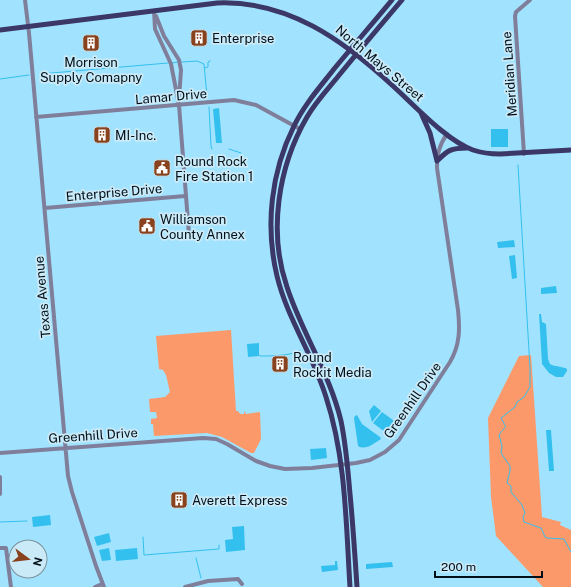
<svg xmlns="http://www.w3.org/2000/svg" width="571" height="587" viewBox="0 0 571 587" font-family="'Public Sans',sans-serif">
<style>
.green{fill:#fb996a}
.water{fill:#34c0ee}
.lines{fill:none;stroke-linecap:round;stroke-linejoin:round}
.stream{stroke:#34c0ee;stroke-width:1}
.minor{stroke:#7f7f9b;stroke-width:4}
.major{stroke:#3b3767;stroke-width:5}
.labels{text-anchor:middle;stroke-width:3.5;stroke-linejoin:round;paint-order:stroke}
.poi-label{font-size:13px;fill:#000f18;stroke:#cbeaf8;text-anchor:start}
.street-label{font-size:13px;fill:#000f18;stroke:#cbeaf8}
</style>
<rect width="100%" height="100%" fill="#a1e3fe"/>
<path class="green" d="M231,330l5,81h2l2,3h4v-3l2,3 14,-2 1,27 -7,14h-3l-29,-16 -15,-4 -53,3 -1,-12h-2v-5l6,-1 -1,-6h-6l-1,-13 16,-2 5,-5 -4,-17 -3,-5 -4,-1 -3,-33z
M531,355l11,162 19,5 -1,3 11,5v57h-28l-47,-51 -5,-39 -3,-79 31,-62z"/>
<path class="water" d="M219,108l3,35h-6l-3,-34z
M491,129h17v18h-17z
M514,240l1,7 -17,1 -1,-6z
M515,255l2,23 -5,1 -3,-23z
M556,286l1,7 -16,1v-6z
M539,314h2l1,8 4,2 2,35 2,5c5,3 12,2 17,5v2l-4,6h-7l-7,-4 -7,-9z
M259,343v13l-11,1 -1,-13z
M374,405l7,6 -9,11 -3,-11z
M382,412l15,11 -8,12 -16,-12z
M357,415l5,9 18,13 1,2c-7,4 -15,12 -23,7l-4,-28 1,-2z
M546,430h5l3,41h-5z
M326,448l1,10 -16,2 -1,-11z
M50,515l1,10 -18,2 -1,-10z
M244,526l1,24 -19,2 -1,-12 8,-1 -1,-12z
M109,533l2,9 -14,4 -3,-9z
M109,548l2,12 -9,1 -3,-11z
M137,548l1,11 -22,2 -1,-11z
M335,561h2l1,9 -16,2 -1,-6 14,-1z
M392,562l1,5 -27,2v-5z"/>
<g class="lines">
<path class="stream" d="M182,62l15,-1 7,3 3,32
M172,63l6,-1
M205,68l3,-1v-5l2,-1
M40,74l128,-11
M0,79l29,-4
M209,107l2,39 1,3
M229,149l12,4
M518,165l12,203v19l-6,10 -7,5 -2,5 -14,11c7,13 5,6 -2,17l3,11 -1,7 9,13v5l-3,12 4,3v6l11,13 3,8 -2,4 1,5 17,6 4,9 2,1 17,1 7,13
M259,355l1,1c10,0 33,0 40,-6
M0,522l27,-1
M143,537l1,18 75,-6v-4
M196,558l5,20"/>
<path class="minor" d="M25,0l4,33 39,443 4,16 24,74 8,21
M154,11l1,18 16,35 8,41 10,130
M156,16l8,20 15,24 2,10 -2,29
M36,117l198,-17 22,5 44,24
M524,154l-9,-138 1,-4 14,-12
M45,208l140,-12
M0,453l203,-15 13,1 11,5 29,17 14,5 15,3 27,-1 44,-5 14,-3 15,-8 14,-12 51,-78c10,-17 10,-33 8,-52l-21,-142c0,-13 2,-23 10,-34
M0,477v17
M0,548h6l5,39
M95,587l7,-3
M185,587l23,-6 30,-2 4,5"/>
<path class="major" d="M0,30l217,-27c71,-3 126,37 176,83 21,19 54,55 80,64 9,3 18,4 27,4l71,-4
M421,113l9,20 7,28
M437,161c11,-11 14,-13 30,-13
M350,587c-4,-63 -4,-129 -24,-190 -13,-42 -39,-79 -49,-121 -12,-50 -6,-104 17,-150 10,-21 26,-39 40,-57 19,-23 39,-46 58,-69
M357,587c-2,-31 -4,-62 -7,-93 -2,-24 -4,-49 -9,-73 -11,-47 -39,-88 -54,-134 -19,-55 -9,-120 20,-170 8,-14 19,-26 29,-38 22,-27 44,-53 66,-79"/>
</g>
<defs>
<symbol id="building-square" viewBox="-11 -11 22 22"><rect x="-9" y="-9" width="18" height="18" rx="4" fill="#88421d" stroke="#cbeaf8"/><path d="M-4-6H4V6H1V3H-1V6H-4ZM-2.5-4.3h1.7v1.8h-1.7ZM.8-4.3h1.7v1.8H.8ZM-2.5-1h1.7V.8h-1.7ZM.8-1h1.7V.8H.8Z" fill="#fff"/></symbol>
<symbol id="civic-square" viewBox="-11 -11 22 22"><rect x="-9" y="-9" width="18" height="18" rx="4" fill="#88421d" stroke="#cbeaf8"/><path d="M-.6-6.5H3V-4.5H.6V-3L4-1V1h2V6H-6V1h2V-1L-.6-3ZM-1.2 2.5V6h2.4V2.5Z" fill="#fff"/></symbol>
</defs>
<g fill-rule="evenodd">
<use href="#building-square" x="189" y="28" width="20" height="20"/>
<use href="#building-square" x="81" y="33" width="20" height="20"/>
<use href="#building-square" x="92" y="125" width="20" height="20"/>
<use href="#civic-square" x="152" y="158" width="20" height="20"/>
<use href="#civic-square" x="137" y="216" width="20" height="20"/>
<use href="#building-square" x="270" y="354" width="20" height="20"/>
<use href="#building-square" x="169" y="490" width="20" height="20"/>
</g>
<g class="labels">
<g class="poi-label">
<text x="212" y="43">Enterprise</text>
<text x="91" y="67" text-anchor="middle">Morrison<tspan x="91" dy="15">Supply Comapny</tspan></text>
<text x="115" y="140">MI-Inc.</text>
<text x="175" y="166">Round Rock<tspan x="175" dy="15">Fire Station 1</tspan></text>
<text x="160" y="224">Williamson<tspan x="160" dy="15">County Annex</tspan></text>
<text x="293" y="362">Round<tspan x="293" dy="15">Rockit Media</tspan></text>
<text x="192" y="505">Averett Express</text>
</g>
<g class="street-label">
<text transform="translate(380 63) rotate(40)" y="5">North Mays Street</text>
<text transform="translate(509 74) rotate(-94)" y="5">Meridian Lane</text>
<text transform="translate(171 96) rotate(-5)" y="5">Lamar Drive</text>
<text transform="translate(114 192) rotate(-5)" y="5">Enterprise Drive</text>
<text transform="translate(42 297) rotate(-95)" y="5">Texas Avenue</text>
<text transform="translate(412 400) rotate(-55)" y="5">Greenhill Drive</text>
<text transform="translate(93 435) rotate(-4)" y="5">Greenhill Drive</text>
</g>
</g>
<g transform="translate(28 559) rotate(105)"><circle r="19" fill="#cbeaf8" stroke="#7a929e"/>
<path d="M0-3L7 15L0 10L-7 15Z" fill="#88421d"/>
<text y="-6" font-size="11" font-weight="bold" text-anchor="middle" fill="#000f18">N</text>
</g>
<path d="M435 571v6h107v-6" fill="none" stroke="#000f18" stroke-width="2"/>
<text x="441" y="571" font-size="12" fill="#000f18" stroke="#cbeaf8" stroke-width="3" paint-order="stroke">200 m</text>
</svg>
